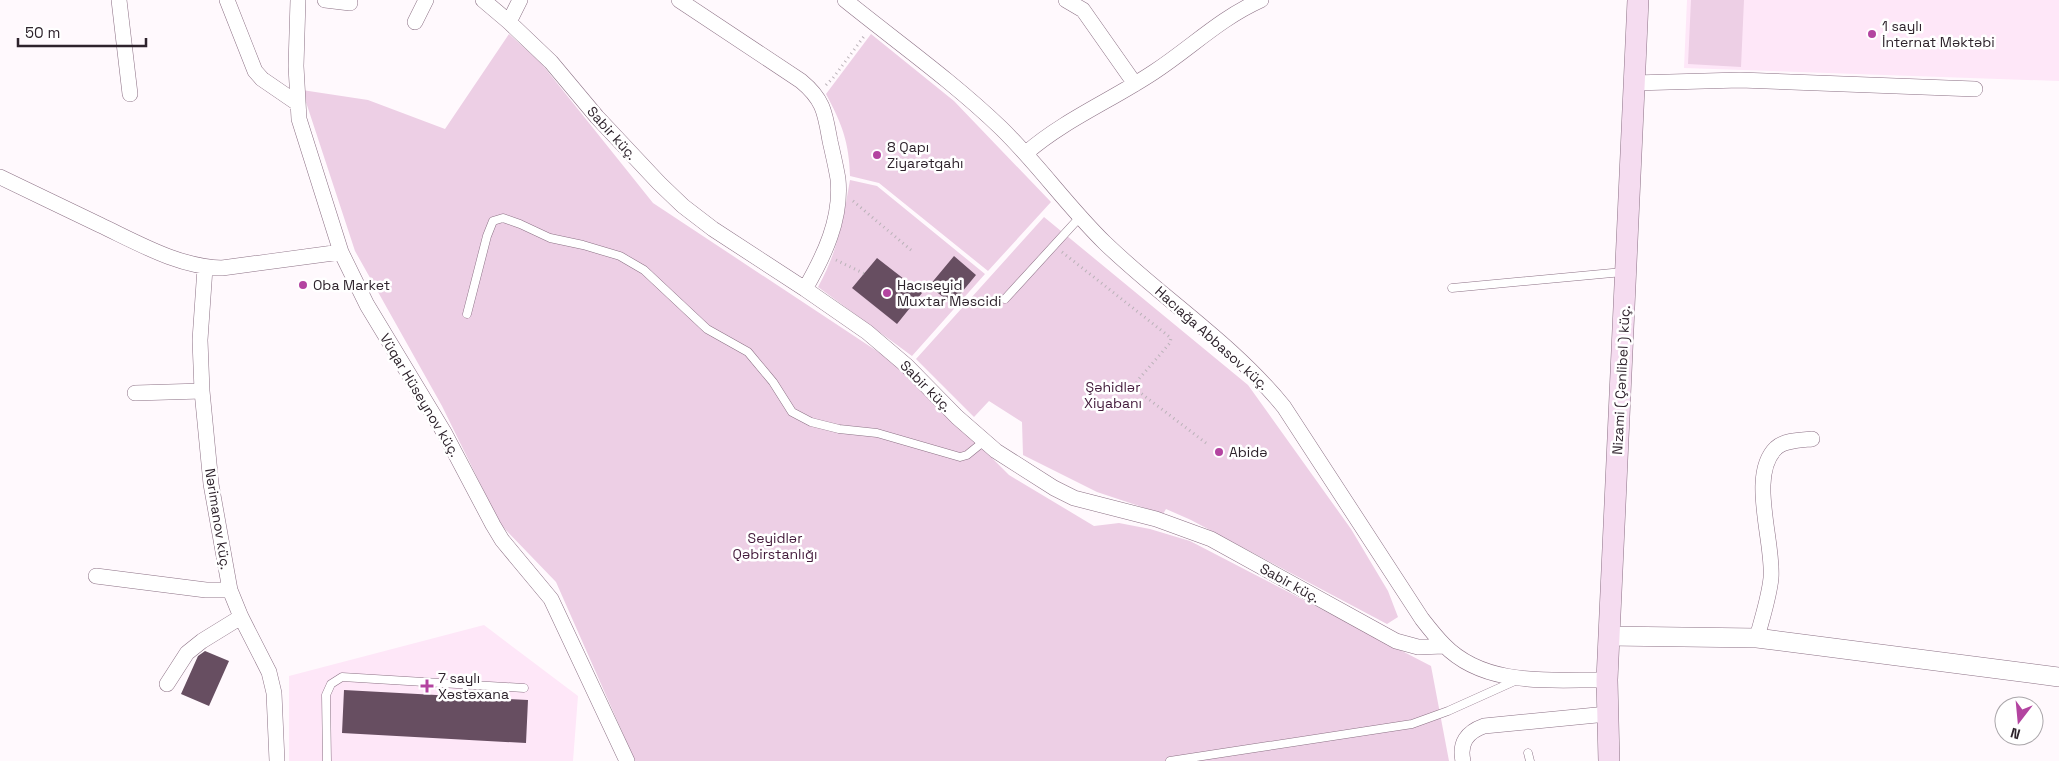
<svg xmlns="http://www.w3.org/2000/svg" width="2059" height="761" viewBox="0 0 2059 761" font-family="'Space Grotesk',sans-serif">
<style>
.built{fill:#fee7f8}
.green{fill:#edcfe5}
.building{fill:#674e61}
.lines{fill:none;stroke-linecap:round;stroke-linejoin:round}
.service-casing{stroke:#8c7185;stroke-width:9}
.minor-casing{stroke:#8c7185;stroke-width:16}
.tertiary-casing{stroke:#8c7185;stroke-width:20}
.secondary-casing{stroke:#8c7185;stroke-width:22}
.path{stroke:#bab2b8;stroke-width:3;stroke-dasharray:1 4;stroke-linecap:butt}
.service{stroke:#fff;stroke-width:8}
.minor{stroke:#fff;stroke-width:15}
.tertiary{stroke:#fff;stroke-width:19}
.secondary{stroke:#f5dcf0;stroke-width:21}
.poi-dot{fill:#b344a0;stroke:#fff;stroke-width:2}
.labels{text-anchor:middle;stroke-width:5;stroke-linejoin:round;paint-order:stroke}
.poi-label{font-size:14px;fill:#2e232c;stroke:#fff;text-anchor:start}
.street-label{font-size:14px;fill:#2e232c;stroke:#fff}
.park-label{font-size:14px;fill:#431b3b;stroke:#fff}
</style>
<rect width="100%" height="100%" fill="#fff9fd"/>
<path class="built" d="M1687,0h372v81l-375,-13z
M484,625l94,71 -5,65h-284v-85z"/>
<path class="green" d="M1691,0h53l-3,67 -53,-3z
M509,34l32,29 112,140 248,164 108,108 85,51 25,-3 31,6 40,12 241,125 18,95h-814l-79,-179 -56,-58 -58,-118 -87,-155 -53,-161 66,10 77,29z
M871,34l83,67 97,101 -63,69 -109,-88 -29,-7c-1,-34 -8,-52 -24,-82z
M850,180l27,6 108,88 -73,82 -94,-69c20,-36 25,-67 32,-107z
M1044,217l204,168 103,144 37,62 10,26 -11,7 -196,-104 -25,-11 -3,5 -66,-22 -74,-37 -1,-33 -33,-21 -15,16 -58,-58z"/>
<path class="building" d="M954,256l22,19 -24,29 -23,-18z
M877,258l45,35 -25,31 -45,-36z
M205,651l24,10 -20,45 -28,-12 17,-38z
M344,690l184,10 -2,43 -184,-10z"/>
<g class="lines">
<defs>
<path id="service" d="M1452,288l171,-16
M1005,299l75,-82
M467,314l20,-78 6,-15 10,-3 17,6 30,14 33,7 37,11 24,14 63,59 41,23 25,30 19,30 19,10 28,7 38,4 83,24 7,-2 16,-13
M1528,753l2,8
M327,761l-1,-66 5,-11 11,-7 182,11
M1170,761l242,-37 36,-13 69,-31"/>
<path id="minor" d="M119,0l11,94
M227,0l28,71 7,8 35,24
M298,0l-2,66 3,53 42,133 26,53 78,129 48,91 9,15 49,59 76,162
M325,0l25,3
M483,0l26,22 42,40 46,55 62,66 24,23 30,23 92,60 62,43 40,34 50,51 39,34 58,37 20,10 82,21 55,20 185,102 22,6 26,-1
M679,0l122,81c23,19 24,32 29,60 3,13 6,26 8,38 4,40 -14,77 -33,110
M845,0c52,42 107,81 156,128 37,36 67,79 104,115 58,56 127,100 179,164l138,212c7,9 14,18 22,26 42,43 108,34 163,35
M1066,0l17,10 52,74
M415,22l11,-22
M509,22l11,-22
M1634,83l106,-3 235,9
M1026,153c38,-33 86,-53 128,-81 38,-25 65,-53 107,-72
M0,177c33,16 67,32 100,48 38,18 79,42 122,43l119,-16
M205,268l-5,72 2,51 9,93 19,106 11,27 28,55 5,21 3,68
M135,393l67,-2
M96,576l110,14h24
M1757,638c5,-20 12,-40 14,-60 3,-36 -23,-103 5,-130 9,-8 25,-8 36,-9
M167,684l20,-31 15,-12 39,-24
M1463,761c-4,-18 4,-29 21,-35l123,-12"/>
<path id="tertiary" d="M1609,636l148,2 302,39"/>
<path id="secondary" d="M1609,761l-2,-81 31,-680"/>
</defs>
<use href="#service" class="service-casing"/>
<use href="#minor" class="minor-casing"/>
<use href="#tertiary" class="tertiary-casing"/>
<use href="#secondary" class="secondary-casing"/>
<path class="path" d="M826,85l7,-7 32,-43
M853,201l58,49
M1062,252l109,86 -1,5 -32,37 -3,6 3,5 68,52
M836,260l29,14"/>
<use href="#service" class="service"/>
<use href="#minor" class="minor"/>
<use href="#tertiary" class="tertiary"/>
<use href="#secondary" class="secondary"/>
</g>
<g class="poi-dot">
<circle cx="1872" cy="34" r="5"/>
<circle cx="877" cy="155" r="5"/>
<circle cx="303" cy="285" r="5"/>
<circle cx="887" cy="293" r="5"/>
<circle cx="1219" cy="452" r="5"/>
<path d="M424.5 678.5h5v5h5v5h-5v5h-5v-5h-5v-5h5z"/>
</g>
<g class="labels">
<g class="poi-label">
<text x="1882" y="31">1 saylı<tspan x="1882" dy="16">İnternat Məktəbi</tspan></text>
<text x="887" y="152">8 Qapı<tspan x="887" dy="16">Ziyarətgahı</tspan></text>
<text x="313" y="290">Oba Market</text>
<text x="897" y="290">Hacıseyid<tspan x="897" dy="16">Muxtar Məscidi</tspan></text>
<text x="1229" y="457">Abidə</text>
<text x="438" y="683">7 saylı<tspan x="438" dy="16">Xəstəxana</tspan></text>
</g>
<g class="street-label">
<text transform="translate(612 133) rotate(48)" y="5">Sabir küç.</text>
<text transform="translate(1212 338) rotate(42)" y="5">Hacıağa Abbasov küç.</text>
<text transform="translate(1621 380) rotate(-87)" y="5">Nizami ( Çənlibel ) küç.</text>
<text transform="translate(926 386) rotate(45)" y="5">Sabir küç.</text>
<text transform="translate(420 395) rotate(59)" y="5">Vüqar Hüseynov küç.</text>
<text transform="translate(218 519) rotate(81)" y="5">Nərimanov küç.</text>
<text transform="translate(1290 583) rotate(29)" y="5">Sabir küç.</text>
</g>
<g class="park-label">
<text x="1113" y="392">Şəhidlər<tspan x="1113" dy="16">Xiyabanı</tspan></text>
<text x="775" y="543">Seyidlər<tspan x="775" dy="16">Qəbirstanlığı</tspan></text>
</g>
</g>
<g transform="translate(2019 721) rotate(196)"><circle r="24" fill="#ffffff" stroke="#aba7ab"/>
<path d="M0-4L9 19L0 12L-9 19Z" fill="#b344a0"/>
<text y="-8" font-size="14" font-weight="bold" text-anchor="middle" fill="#2e232c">N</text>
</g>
<path d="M18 38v8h128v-8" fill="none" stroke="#2e232c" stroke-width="2.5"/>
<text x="25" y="38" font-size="15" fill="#2e232c" stroke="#ffffff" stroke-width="4" paint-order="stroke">50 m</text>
</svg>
